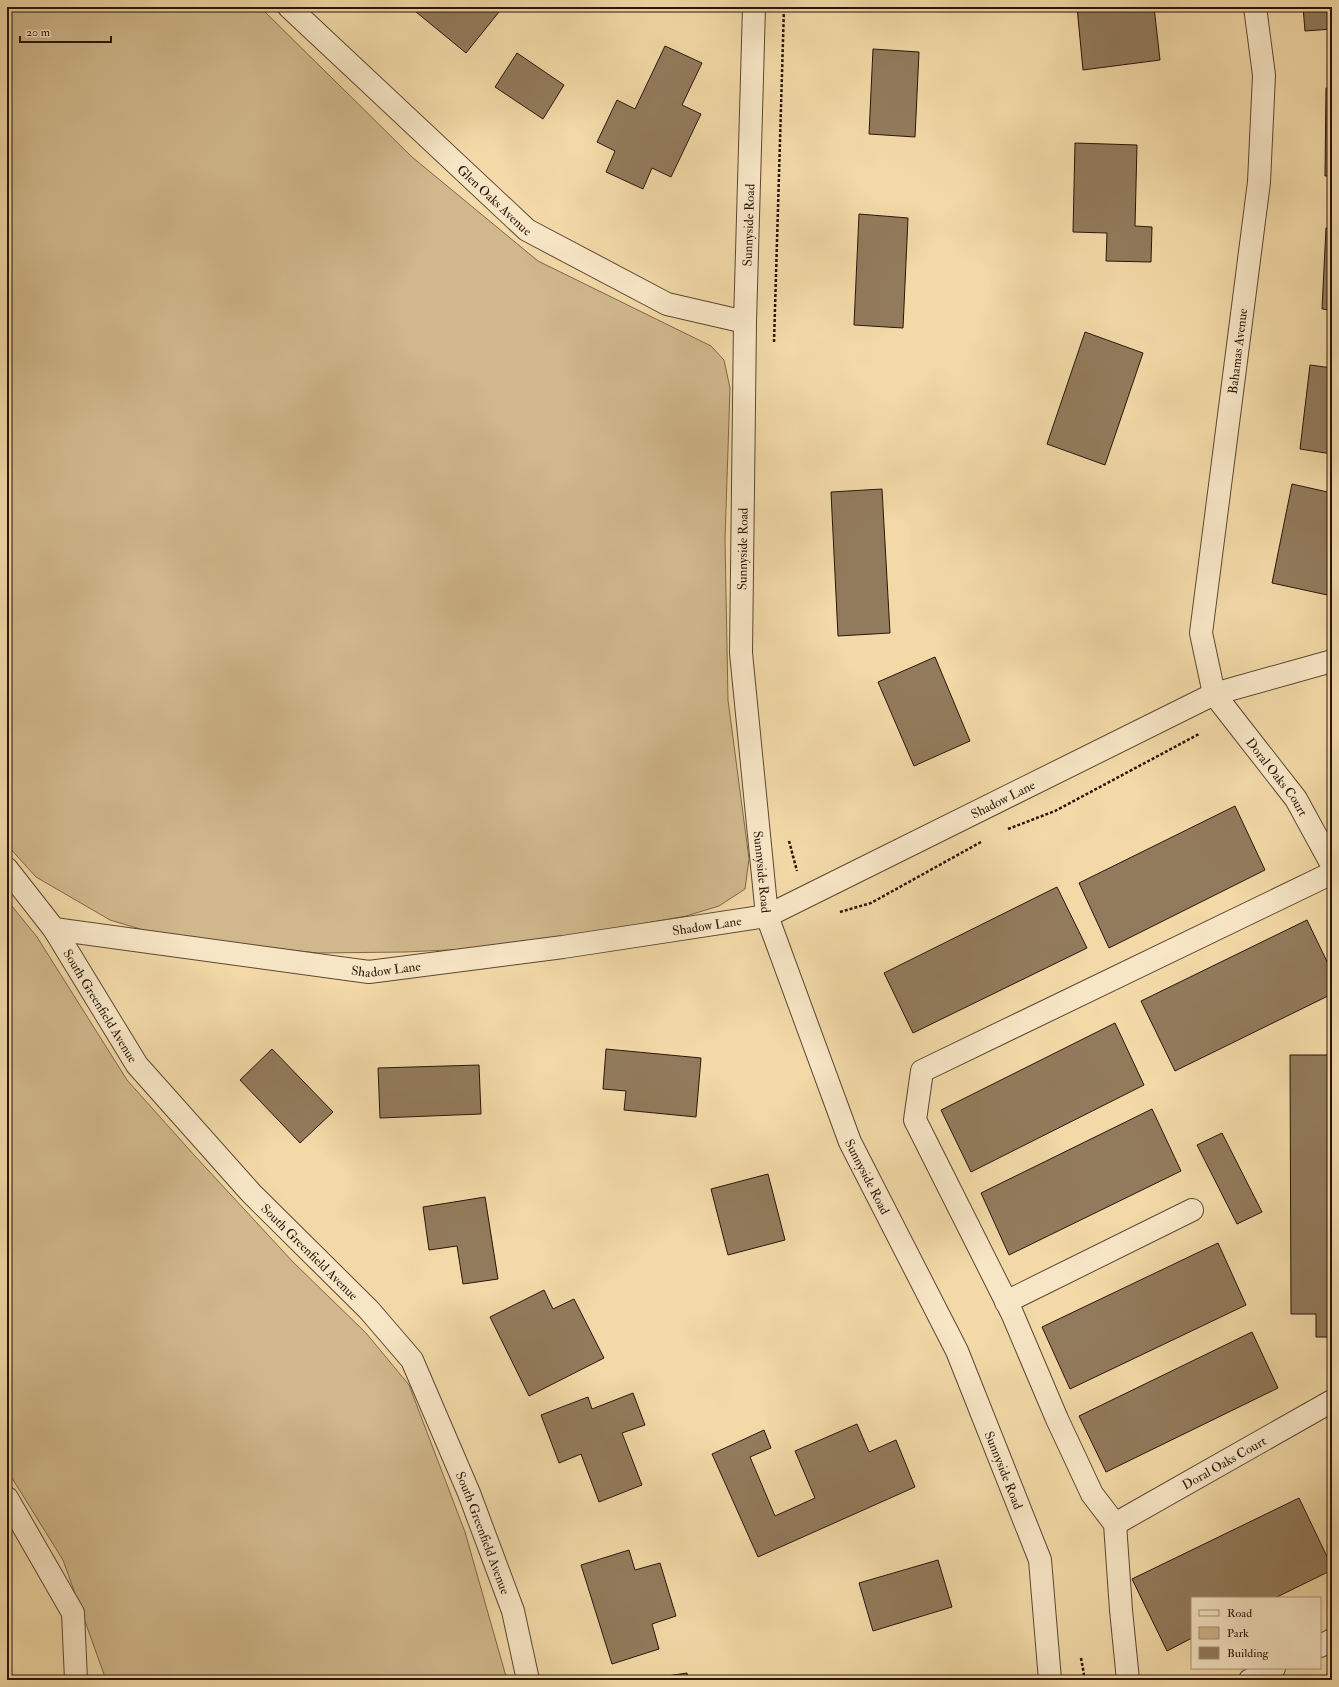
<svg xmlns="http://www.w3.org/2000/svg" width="1339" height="1687" viewBox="0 0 1339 1687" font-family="'IM FELL Double Pica',serif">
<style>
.green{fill:#d0b88c;stroke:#7e664c}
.building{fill:#927b5c;stroke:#2b150b}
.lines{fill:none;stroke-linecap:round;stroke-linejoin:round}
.minor-casing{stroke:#5d4632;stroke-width:24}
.path{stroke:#2b150b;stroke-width:2.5;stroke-dasharray:3 2;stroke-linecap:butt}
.minor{stroke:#f7e6c6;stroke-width:22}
.labels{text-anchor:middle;stroke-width:4;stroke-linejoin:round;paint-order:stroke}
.street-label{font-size:13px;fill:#2b150b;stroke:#f7e6c6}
</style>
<rect width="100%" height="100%" fill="#f2d9a7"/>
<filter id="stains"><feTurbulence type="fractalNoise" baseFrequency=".005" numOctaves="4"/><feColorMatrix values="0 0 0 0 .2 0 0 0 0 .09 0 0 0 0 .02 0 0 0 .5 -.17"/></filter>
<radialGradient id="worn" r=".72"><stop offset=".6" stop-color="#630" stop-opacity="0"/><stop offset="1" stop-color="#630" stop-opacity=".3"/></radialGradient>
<path class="green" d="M7,7h253l152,150 126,104 173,85 13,14 6,28 -5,152 3,160 21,159 -4,30 -26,17 -33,10 -175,31 -106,5 -87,1 -151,-16 -57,-17 -74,-43 -29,-32z
M7,900l30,37 90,143 67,75 99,107 73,71 43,52 56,147 42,148h-401l-43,-120 -56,-90z"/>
<path class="building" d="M410,7h93l-37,46z
M1077,7h77l6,53 -77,10z
M1303,7h29v22l-27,2z
M665,46l37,17 -20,42 19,9 -30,63 -19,-9 -9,21 -37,-17 9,-21 -18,-9 20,-42 18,9z
M873,49l46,3 -4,85 -46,-3z
M517,53l47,32 -21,34 -48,-32z
M1326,88h6v88h-7z
M1075,143l62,2 -2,81 17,1 -1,35 -45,-1 1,-28 -34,-1z
M859,214l49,4 -5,110 -49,-3z
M1326,228l6,1v81l-10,-1z
M1085,332l58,21 -38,112 -58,-21z
M1310,365l22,3v86l-32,-5z
M1292,484l40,9v103l-60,-13z
M882,489l8,144 -52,3 -7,-144z
M935,657l35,84 -56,25 -36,-84z
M1235,806l30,64 -156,78 -30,-65z
M1057,887l30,61 -174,85 -29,-60z
M1307,920l25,52v22l-157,77 -34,-70z
M1115,1023l29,62 -173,87 -30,-62z
M272,1049l61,63 -33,31 -60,-63z
M606,1049l95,9 -5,59 -72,-7 2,-19 -23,-2z
M1290,1055h42v282h-16v-23h-25z
M479,1065l2,49 -101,4 -2,-50z
M1152,1109l29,62 -172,84 -28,-62z
M1222,1133l40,79 -25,12 -40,-79z
M768,1174l17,66 -57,15 -17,-66z
M485,1197l13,82 -35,5 -6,-38 -28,4 -6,-43z
M1218,1243l28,62 -176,84 -28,-62z
M544,1290l9,19 21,-10 30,59 -75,38 -39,-79z
M1252,1332l26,56 -172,84 -27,-56z
M633,1393l12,32 -23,8 20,52 -43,17 -18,-48 -22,9 -18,-48 47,-18 4,12z
M857,1424l12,28 27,-12 19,47 -157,70 -46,-103 52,-24 7,18 -21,9 25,59 40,-18 -20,-47z
M1299,1498l33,69v3l-57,28h-83v40l-25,13 -35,-72z
M629,1550l6,20 25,-7 16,53 -24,8 7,25 -47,15 -31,-99z
M938,1560l14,47 -79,24 -14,-48z
M687,1673l1,7h-47z"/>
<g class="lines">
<defs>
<g id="minor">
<path id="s1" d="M289,7l238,223 140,74 78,18"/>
<path id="s2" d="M754,7l-9,315 -4,331 26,263 83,226 107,209 83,209 10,120"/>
<path id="s3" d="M1255,7l9,68 -5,107 -58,451 13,61 82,105 36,66"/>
<path id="s4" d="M7,869l47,60 83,136 114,128 118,117 43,50 57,133 44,118 15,69"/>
<path id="s5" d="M54,929l315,43 194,-25 204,-31 447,-222 118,-33"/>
<path d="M1006,1302l186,-92"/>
<path d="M7,1498l66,115 3,67"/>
<path id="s6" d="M1115,1524l217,-123"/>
<path d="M1320,1646l12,-6"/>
<path d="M1128,1680l-7,-70 -6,-86 -23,-30 -35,-75 -45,-106 -97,-193 7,-49 410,-198"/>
<path d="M1250,1680l24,-12"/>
</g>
</defs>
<use href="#minor" class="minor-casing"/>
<path class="path" d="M774,342l10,-335
M1008,829l47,-18 144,-77
M789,841l8,30
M840,912l31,-9 110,-61
M1081,1658l4,22"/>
<use href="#minor" class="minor"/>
</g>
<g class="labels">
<g class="street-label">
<text dy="5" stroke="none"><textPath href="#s1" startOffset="282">Glen Oaks Avenue</textPath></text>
<text transform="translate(748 225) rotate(-88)" y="5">Sunnyside Road</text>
<text transform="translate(1237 351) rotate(-83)" y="5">Bahamas Avenue</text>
<text transform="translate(742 549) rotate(-89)" y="5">Sunnyside Road</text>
<text dy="5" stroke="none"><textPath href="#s3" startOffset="797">Doral Oaks Court</textPath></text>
<text dy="5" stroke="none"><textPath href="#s5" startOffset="983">Shadow Lane</textPath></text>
<text dy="5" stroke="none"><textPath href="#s2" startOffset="866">Sunnyside Road</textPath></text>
<text dy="5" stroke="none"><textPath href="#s5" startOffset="659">Shadow Lane</textPath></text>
<text dy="5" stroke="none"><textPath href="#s5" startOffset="335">Shadow Lane</textPath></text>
<text dy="5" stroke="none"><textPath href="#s4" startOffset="166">South Greenfield Avenue</textPath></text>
<text dy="5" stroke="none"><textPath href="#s2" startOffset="1190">Sunnyside Road</textPath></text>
<text dy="5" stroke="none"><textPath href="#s4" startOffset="490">South Greenfield Avenue</textPath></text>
<text dy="5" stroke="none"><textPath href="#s6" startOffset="125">Doral Oaks Court</textPath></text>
<text dy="5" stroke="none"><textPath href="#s2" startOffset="1514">Sunnyside Road</textPath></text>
<text dy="5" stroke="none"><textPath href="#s4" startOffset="826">South Greenfield Avenue</textPath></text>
</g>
</g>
<rect width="1339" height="1687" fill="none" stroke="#f2d9a7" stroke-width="24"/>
<rect x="8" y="8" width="1323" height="1671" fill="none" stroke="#2b150b" stroke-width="2"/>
<rect x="12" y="12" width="1315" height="1663" fill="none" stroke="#2b150b"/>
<rect x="1191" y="1597" width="130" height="72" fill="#f7e6c6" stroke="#a5927b"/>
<rect x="1199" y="1610" width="20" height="6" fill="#f7e6c6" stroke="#a5927b"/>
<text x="1227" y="1617" font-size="12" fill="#2b150b">Road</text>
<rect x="1199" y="1627" width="20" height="12" fill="#d0b88c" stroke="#a5927b"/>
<text x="1227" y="1637" font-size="12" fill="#2b150b">Park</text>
<rect x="1199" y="1647" width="20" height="12" fill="#927b5c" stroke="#a5927b"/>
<text x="1227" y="1657" font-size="12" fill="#2b150b">Building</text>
<path d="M20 36v6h91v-6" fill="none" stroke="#2b150b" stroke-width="2"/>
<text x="26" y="36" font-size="12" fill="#2b150b" stroke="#f7e6c6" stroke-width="3" paint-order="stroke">20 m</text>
<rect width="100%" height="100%" filter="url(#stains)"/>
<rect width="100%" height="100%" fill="url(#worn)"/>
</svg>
